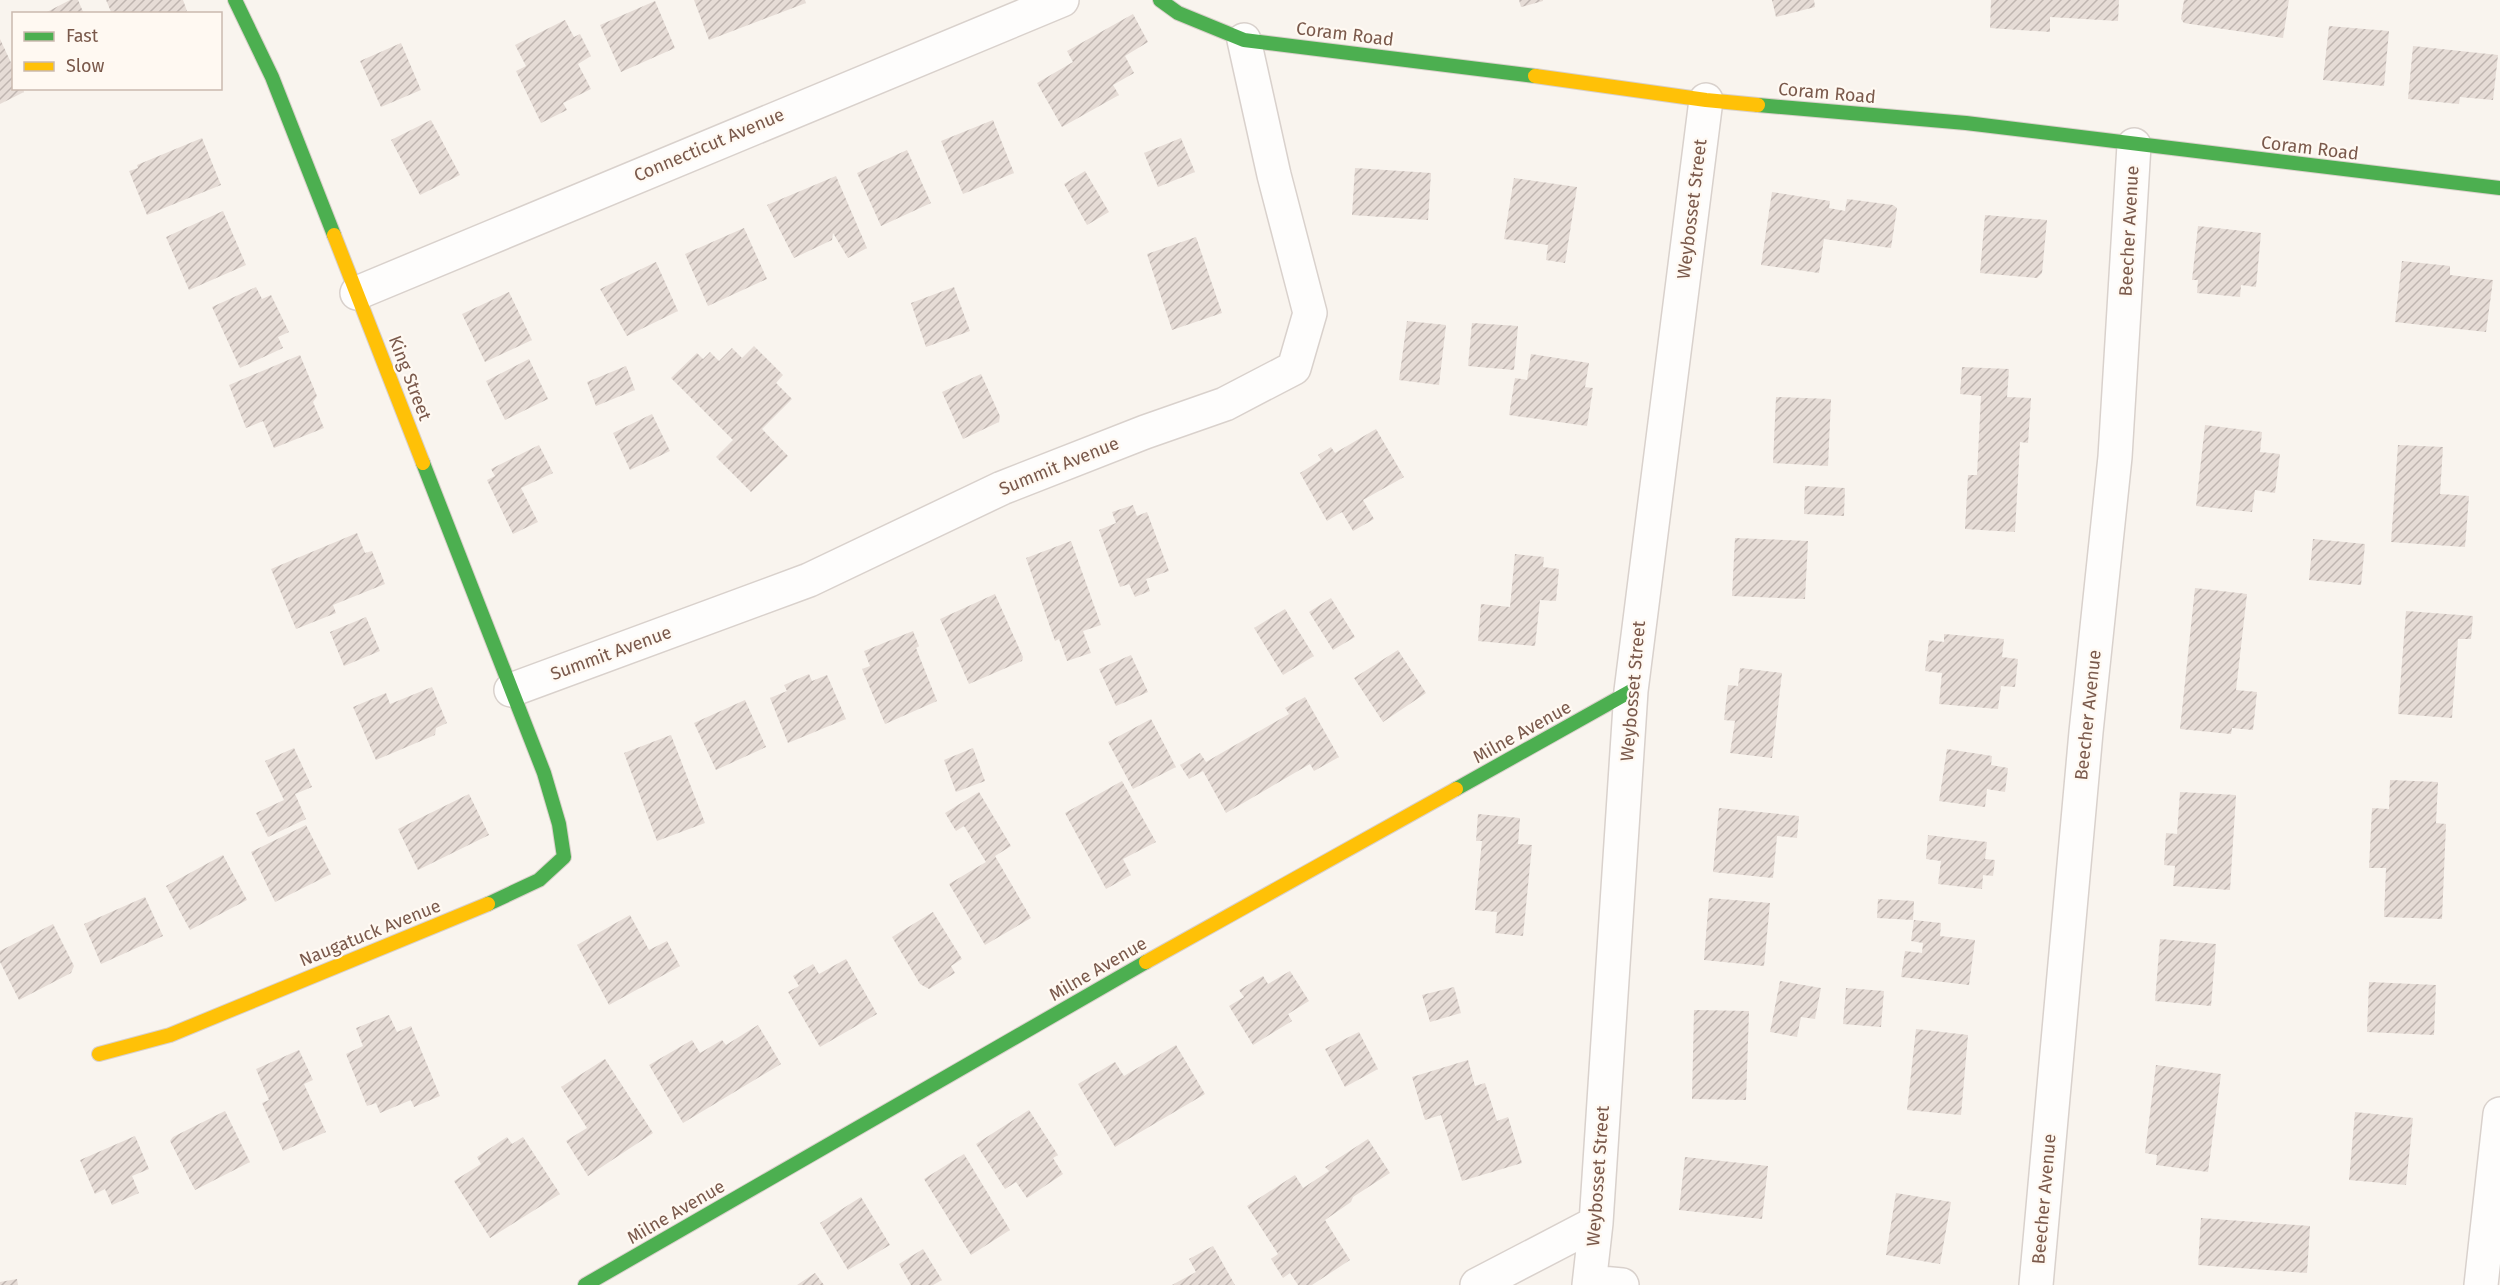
<svg xmlns="http://www.w3.org/2000/svg" width="2500" height="1285" viewBox="0 0 2500 1285" font-family="'Fira Sans',sans-serif">
<style>
.building{fill:url(#building-hatch)}
.lines{fill:none;stroke-linecap:round;stroke-linejoin:round}
.street-casing{stroke:#d9d1cc;stroke-width:36}
.fast-casing{stroke:#d9d0ca;stroke-width:16}
.slow-casing{stroke:#d9d0ca;stroke-width:16}
.street{stroke:#fefdfc;stroke-width:33}
.fast{stroke:#4caf50;stroke-width:14}
.slow{stroke:#ffc107;stroke-width:14}
.labels{text-anchor:middle;stroke-width:4.5;stroke-linejoin:round;paint-order:stroke}
.street-label{font-size:18px;fill:#7a594b;stroke:#fff9f2}
</style>
<defs>
<pattern id="building-hatch" width="6" height="6" patternUnits="userSpaceOnUse" patternTransform="scale(1.5)"><rect width="6" height="6" fill="#e6dcd6"/><path d="M-1 1l2-2M0 6l6-6M5 7l2-2" fill="none" stroke="#bfb5b0"/></pattern>
</defs>
<rect width="100%" height="100%" fill="#f9f4ee"/>
<path class="building" d="M70,0h8l6,14h-41z
M106,0h77l4,11 -6,3h-69z
M694,0h111l1,3 -97,37z
M1519,0h24v1l-22,6z
M1772,0h42l1,7 -39,10z
M1991,0h128l-1,21 -68,-4v15l-60,-4z
M2184,0h105l-6,38 -99,-15 -3,-4z
M655,1l20,47 -54,24 -21,-47z
M1133,14l15,28 -23,14 9,17 -21,12 6,10 -57,32 -25,-44 36,-21 -6,-11z
M565,20l9,17 6,-3 11,22 -13,8 13,25 -28,14 4,7 -26,13 -25,-52 10,-5 -11,-21z
M2329,26l60,5 -5,55 -61,-6z
M0,39l14,30v19h9l1,4 -24,12z
M401,43l20,47 -40,17 -21,-46z
M2413,46l85,9 -5,45 -33,-3 -1,7 -51,-5z
M431,120l29,55 -40,20 -29,-55z
M993,120l21,53 -51,21 -22,-53z
M202,138l19,47 -74,30 -18,-44 9,-3 -1,-3z
M1181,138l14,34 -37,15 -14,-34z
M907,150l24,53 -50,23 -24,-53z
M1355,168l76,5 -3,47 -76,-5z
M1085,171l24,41 -22,13 -23,-41z
M836,176l31,72 -19,10 -15,-25 -1,7 -38,18 -27,-53z
M1514,178l63,9 -12,76 -19,-3 2,-15 -44,-6z
M1772,192l58,9 -1,7 16,3 2,-12 46,6 4,3 -6,40 -67,-9 -5,34 -58,-8z
M223,211l23,54 -57,25 -23,-53z
M1985,215l62,5 -5,53 -5,5 -57,-5z
M2198,226l63,7 -5,54 -15,-2 -1,12 -43,-4 1,-13h-6z
M744,228l23,51 -59,27 -23,-52z
M1196,237l26,76 -50,17 -25,-76z
M2402,261l48,5v9l43,5 -7,52 -91,-10z
M656,262l22,49 -51,25 -27,-47z
M256,287l6,12 9,-4 18,37 -11,5 5,11 -43,20 -28,-61z
M954,287l16,44 -44,16 -15,-44z
M509,292l23,48 -47,22 -23,-48z
M1407,321l39,4 -7,60 -40,-5z
M1472,323l46,3 -4,44 -46,-4z
M754,346l29,29 -7,8 16,16 -30,30 26,27 -37,36 -35,-35 17,-17 -62,-62 26,-25 6,6 7,-7 9,9 13,-13 10,10z
M1531,354l58,9 -4,24 8,1 -6,38 -78,-11 6,-37 12,2z
M300,355l17,41 -4,6 11,26 -50,20 -11,-27 -17,7 -17,-43z
M529,359l19,40 -43,21 -19,-39z
M626,366l9,24 -39,16 -9,-24z
M1962,367l47,2 -2,28 24,1 -3,45 -8,-1 -5,90 -50,-3 3,-54h9l4,-79 -21,-2z
M981,374l19,42 -1,6 -36,17 -21,-47z
M1776,397l55,2 -3,67 -55,-3z
M652,414l18,37 -40,19 -17,-37z
M2205,425l57,7 -2,20 20,2 -5,39 -20,-3 -3,22 -56,-6z
M1376,429l28,48 -41,23 11,19 -21,12 -11,-19 -15,9 -27,-48 21,-13 -3,-5 13,-8 4,6z
M539,445l14,28 -32,15 17,34 -25,12 -26,-54 8,-4 -4,-7z
M2398,445l45,2 -3,47 29,2 -4,51 -74,-5z
M1805,486l40,2 -1,28 -40,-2z
M1133,505l4,11 10,-4 22,59 -23,8 4,12 -15,6 -6,-13 -9,3 -21,-57 17,-7 -4,-11z
M357,533l8,20 7,-2 13,33 -52,21 3,8 -40,16 -25,-60z
M1735,538l73,3 -3,58 -73,-3z
M2313,539l52,5 -4,41 -52,-5z
M1071,541l30,84 -18,6 8,22 -24,8 -8,-22 -4,2 -29,-83z
M1515,554l29,3 -1,10 16,2 -3,32 -16,-1 -5,46 -57,-5 3,-37 29,3z
M2195,588l52,6 -11,96 21,2 -4,38 -21,-2 -1,6 -51,-5z
M995,594l28,63 -1,4 -53,23 -29,-65z
M1331,598l24,39 -22,13 -24,-38z
M1285,609l29,47 -31,19 -29,-47z
M2406,611l67,5 -2,23h-13l-6,79 -54,-4z
M366,617l14,34 -36,15 -14,-34z
M913,631l6,15 -3,2 21,53 -52,23 -23,-55 8,-3 -6,-15z
M1944,634l60,5 -2,18 16,2 -3,28 -14,-1 -3,23 -59,-5 3,-31 -17,-2 4,-31 15,2z
M1398,650l28,43 -43,29 -29,-44z
M1131,655l17,37 -32,14 -17,-37z
M1740,668l42,5 -10,85 -42,-5 5,-32 -11,-1 4,-35 10,1z
M809,674l3,7 15,-6 19,44 -58,24 -18,-45 17,-7 -3,-6z
M432,687l15,36 -11,5 -1,7 -59,25 -23,-53 33,-14 4,11z
M1305,697l34,60 -25,14 -4,-7 -84,49 -23,-42 -14,8 -9,-14 20,-12 6,9 83,-48 -4,-6z
M745,700l21,47 -50,23 -22,-47z
M1151,719l25,48 -43,22 -25,-47z
M671,735l34,88 -48,18 -33,-88z
M294,748l18,39 -17,7 11,25 -38,18 -12,-24 28,-13 -19,-39z
M973,748l12,33 -29,11 -12,-32z
M1947,749l45,7 -1,9 17,3 -3,24 -18,-3 -2,18 -46,-6z
M2390,780l48,2 -2,41 10,1 -4,95 -58,-2 2,-49h-17l3,-60 17,1z
M1122,781l34,61 -33,17 8,16 -25,14 -41,-76z
M979,792l32,54 -16,10 36,62 -46,27 -36,-61 37,-22 -22,-36 -8,5 -11,-18z
M2180,792l56,3 -6,95 -57,-4 2,-20 -11,-1 2,-32 11,1z
M469,794l20,41 -71,35 -20,-41z
M1719,808l80,8 -2,22 -20,-2 -4,42 -60,-6z
M1478,814l42,4 -2,26 14,1 -9,91 -28,-3 2,-21 -22,-2 7,-69h-6z
M306,825l25,49 -56,28 -24,-50z
M1928,835l59,7 -2,17 10,1 -2,16 -10,-1 -1,14 -44,-5 3,-23 -15,-2z
M223,855l24,45 -57,30 -24,-44z
M145,897l18,39 -62,28 -17,-40z
M1709,898l61,5 -6,63 -60,-6z
M1878,899l36,2 -1,19 -36,-2z
M933,912l29,47 -11,7 4,7 -26,16 -9,-5 -28,-47z
M630,915l19,35 18,-9 13,25 -71,39 -32,-60z
M1914,920l27,3 -1,13 35,4 -6,45 -68,-8 4,-26 17,2 1,-10 -12,-2z
M53,924l21,42 -3,7 -52,27 -19,-38v-11z
M2160,939l56,5 -5,62 -56,-5z
M846,959l31,55 -57,33 -32,-55 11,-6 -6,-10 20,-12 6,10z
M1290,971l19,30 -21,13 4,7 -39,24 -24,-39 15,-9 -5,-7 24,-14 5,8z
M1780,981l41,7 -6,31 -14,-2 -4,20 -27,-5z
M2369,982l67,3 -2,50 -67,-3z
M1454,987l7,26 -31,9 -8,-27z
M1846,988l38,3 -3,36 -38,-3z
M1694,1010l55,1 -3,89 -54,-1z
M389,1015l8,17 14,-6 29,70 -26,11 -3,-7 -31,13 -4,-10 -9,3 -21,-52 17,-8 -7,-18z
M758,1025l23,39 -98,59 -34,-58 43,-25 8,13 22,-13 4,5z
M1916,1029l52,6 -7,80 -54,-5z
M1359,1032l19,37 -33,18 -20,-38z
M1176,1045l29,49 -90,53 -37,-63 37,-22 9,14z
M299,1050l14,30 -9,4 22,48 -43,19 -21,-48 7,-3 -13,-31z
M605,1059l48,74 -65,43 -22,-35 21,-13 -26,-41z
M1468,1060l7,26 10,-3 12,38 11,-4 14,46 -60,18 -21,-66 -16,5 -13,-43z
M2156,1065l65,9 -13,98 -52,-7 1,-10 -12,-2z
M1029,1110l29,45 -5,3 10,16 -36,24 -11,-16 -11,7 -29,-45z
M225,1111l25,51 -55,28 -25,-49 3,-4z
M2355,1112l58,6 -7,67 -57,-5z
M135,1136l14,33 -17,7 7,17 -27,12 -7,-16 -10,5 -15,-34z
M507,1137l5,7 11,-7 37,57 -70,44 -36,-57 27,-17 -4,-7z
M1368,1139l22,34 -37,24 -2,5 -26,18 25,40 -38,25h-14l-8,-12 -7,5 -12,-19 7,-5 -31,-48 48,-31 8,13 26,-17 -4,-4z
M964,1154l46,76 -39,25 -47,-76z
M1685,1157l83,9 -6,53 -83,-9z
M1896,1193l55,9 -11,62 -54,-9z
M861,1197l29,48 -42,25 -28,-47z
M2201,1218l109,8 -3,47 -109,-8z
M1213,1246l22,39h-63l24,-13 -7,-13z
M923,1249l19,31 -9,5h-22l-12,-21z
M815,1273l9,12h-27z
M17,1279l1,6h-18v-3z"/>
<g class="lines">
<defs>
<path id="street" d="M357,293l705,-293
M511,690l298,-110 193,-92 143,-56 80,-28 69,-36 16,-55 -36,-138 -30,-135
M1590,1282l32,3
M1477,1285l119,-62
M1589,1285l7,-62 35,-532 75,-591
M2036,1285l50,-553 29,-275 19,-312
M2481,1285l19,-171"/>
<path id="fast" d="M235,0l37,77 62,158
M1160,0l18,13 66,27 291,36
M1758,105l208,18 534,65
M423,463l121,310 15,51 5,33 -25,23 -51,24
M1456,789l175,-98
M585,1285l561,-323"/>
<path id="slow" d="M1535,76l171,24 52,5
M334,235l89,228
M1146,962l310,-173
M99,1054l71,-19 318,-131"/>
</defs>
<use href="#street" class="street-casing"/>
<use href="#fast" class="fast-casing"/>
<use href="#slow" class="slow-casing"/>
<use href="#street" class="street"/>
<use href="#fast" class="fast"/>
<use href="#slow" class="slow"/>
</g>
<g class="labels">
<g class="street-label">
<text transform="translate(1345 34) rotate(7)" y="6">Coram Road</text>
<text transform="translate(1827 93) rotate(5)" y="6">Coram Road</text>
<text transform="translate(709 145) rotate(-23)" y="6">Connecticut Avenue</text>
<text transform="translate(2310 148) rotate(7)" y="6">Coram Road</text>
<text transform="translate(1692 209) rotate(-83)" y="6">Weybosset Street</text>
<text transform="translate(2129 231) rotate(-87)" y="6">Beecher Avenue</text>
<text transform="translate(410 378) rotate(69)" y="6">King Street</text>
<text transform="translate(1059 466) rotate(-22)" y="6">Summit Avenue</text>
<text transform="translate(611 653) rotate(-20)" y="6">Summit Avenue</text>
<text transform="translate(1633 691) rotate(-85)" y="6">Weybosset Street</text>
<text transform="translate(2088 715) rotate(-84)" y="6">Beecher Avenue</text>
<text transform="translate(1522 732) rotate(-29)" y="6">Milne Avenue</text>
<text transform="translate(370 933) rotate(-22)" y="6">Naugatuck Avenue</text>
<text transform="translate(1098 969) rotate(-30)" y="6">Milne Avenue</text>
<text transform="translate(1598 1176) rotate(-86)" y="6">Weybosset Street</text>
<text transform="translate(2044 1199) rotate(-85)" y="6">Beecher Avenue</text>
<text transform="translate(676 1212) rotate(-30)" y="6">Milne Avenue</text>
</g>
</g>
<rect x="12" y="12" width="210" height="78" fill="#fff9f2" stroke="#cab9af" stroke-width="1.5"/>
<rect x="24" y="32" width="30" height="9" fill="#4caf50" stroke="#cab9af" stroke-width="1.5"/>
<text x="66" y="42" font-size="18" fill="#7a594b">Fast</text>
<rect x="24" y="62" width="30" height="9" fill="#ffc107" stroke="#cab9af" stroke-width="1.5"/>
<text x="66" y="72" font-size="18" fill="#7a594b">Slow</text>
</svg>
